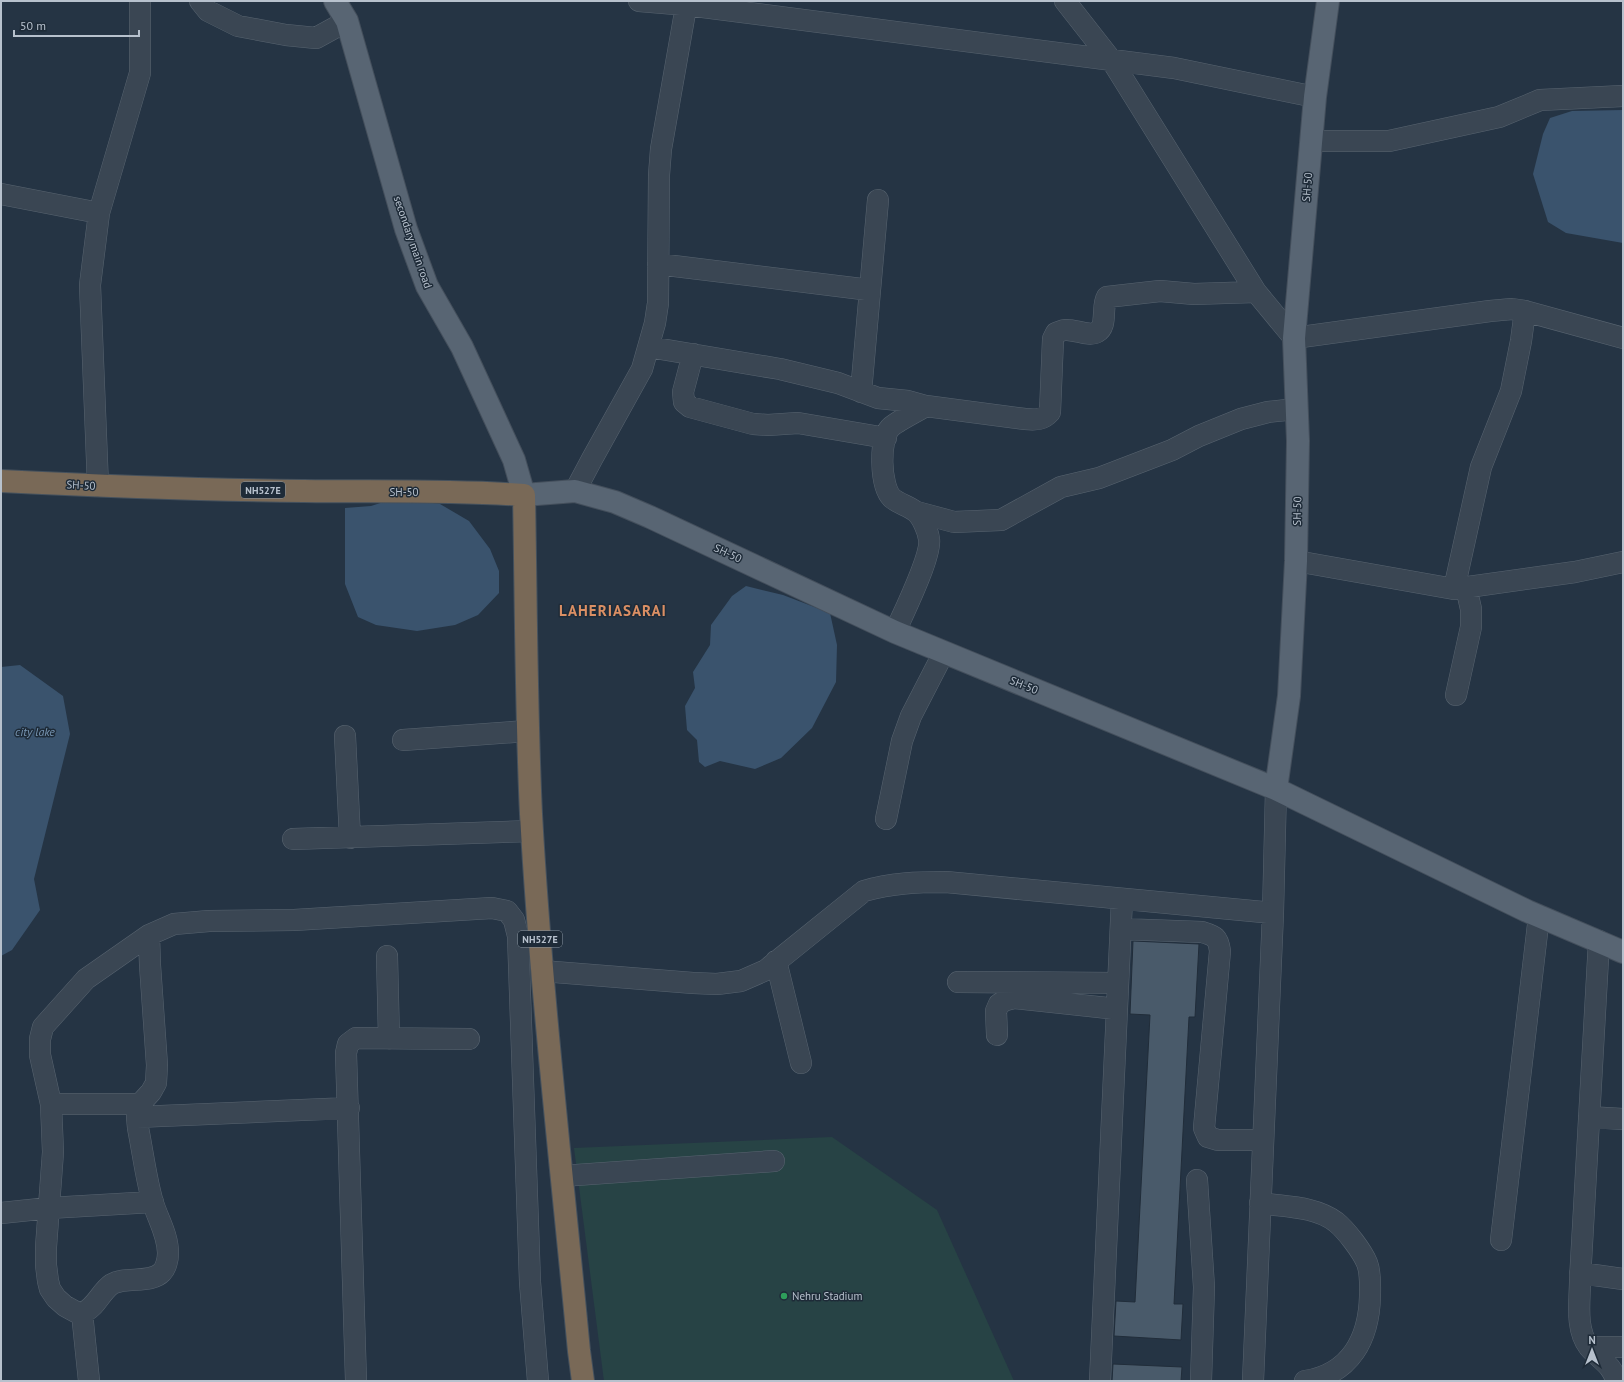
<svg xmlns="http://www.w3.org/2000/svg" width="1624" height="1382" viewBox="0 0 1624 1382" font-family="'PT Sans',sans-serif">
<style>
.green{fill:#274345}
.water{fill:#3a536d}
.building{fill:#495a6a;stroke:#212d3a}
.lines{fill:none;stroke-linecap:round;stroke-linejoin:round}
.minor-casing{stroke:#586470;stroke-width:22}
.major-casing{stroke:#444f5c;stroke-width:24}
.highway-casing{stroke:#45515d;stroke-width:24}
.minor{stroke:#3a4653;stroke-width:21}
.major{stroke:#586573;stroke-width:22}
.highway{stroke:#796957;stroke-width:22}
.leisure-dot{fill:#2e9e5b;stroke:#1e2b38;stroke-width:1.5}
.labels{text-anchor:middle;stroke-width:3;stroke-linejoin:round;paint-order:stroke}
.shield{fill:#1e2b38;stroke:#8994a0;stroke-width:1}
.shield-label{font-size:10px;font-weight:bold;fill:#b7c1cd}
.street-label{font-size:11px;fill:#b7c1cd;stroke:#1e2b38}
.poi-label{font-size:11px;fill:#b7c1cd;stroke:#1e2b38;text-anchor:start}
.water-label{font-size:12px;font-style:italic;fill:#7694b1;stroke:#1e2b38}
.district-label{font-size:15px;font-weight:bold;letter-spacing:1px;fill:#db8f64;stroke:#1e2b38}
</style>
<rect width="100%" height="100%" fill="#253444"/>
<path class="green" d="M832,1137l105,73 77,171h-410l-30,-233z"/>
<path class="water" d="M1623,110v133l-57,-10 -18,-11 -15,-48 10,-40 7,-16 22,-7z
M396,498l44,6 29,17 21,28 9,22v22l-21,22 -23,10 -38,6 -41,-6 -18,-8 -13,-33v-76l26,-2z
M746,586l37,9 47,18 7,32 -1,37 -24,46 -31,30 -26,11 -35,-8 -15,6 -6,-5 -2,-22 -10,-10 -2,-24 10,-18 -2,-16 17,-27 1,-20 21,-29z
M20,665l43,31 7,38 -36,145 6,31 -28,40 -11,6v-289z"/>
<path class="building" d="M1133,941l66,3 -4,73h-6l-15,287h9l-2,36 -67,-4 2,-35 19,1 15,-287 -20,-1z
M1113,1364l69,3 -1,14h-69z"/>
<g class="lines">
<defs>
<path id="minor" d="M200,1l8,10 30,15 48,9 30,3 31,-17
M639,1l48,4 487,63 141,29
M1065,1l47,60 144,231 38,46 196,-27 22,-2 13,2 98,27
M1311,141h78l110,-24 41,-17 83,-4
M1,194l98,19
M658,264l212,26
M649,347l131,22 58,14 40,15 30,3 18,5c-7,4 -32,17 -36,22 -11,12 -10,58 2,70 7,6 17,8 24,14 6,5 12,19 13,27 3,16 -26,75 -34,93
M693,354l-10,38 1,10 6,5 63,17 15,1 30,-2 88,15
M861,392l17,-192
M926,406l99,13c11,1 18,1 25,-7l3,-73 3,-6c3,-1 6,-3 9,-3 10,-1 24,7 32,2 11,-6 4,-25 10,-35l53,-6 34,3 62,-2
M98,486l-8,-201 9,-72 41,-140v-72
M575,491l17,-32 50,-90 13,-46 3,-20 1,-128 2,-26 26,-148
M917,512l37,10 47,-2 60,-33 38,-9 73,-28 27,-14 42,-17 27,-7 28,-3
M1296,561l158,28 121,-17 48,-10
M1454,589l27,-122 30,-76 10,-50 4,-30
M1456,695l15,-68v-18l-5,-22
M345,736l5,102
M403,740l124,-9
M886,819l16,-78 9,-25 33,-64
M293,839l239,-8
M1121,929l81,3c13,4 16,5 18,19l-16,177 4,9 10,3h45
M1599,941l-19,339c0,21 -5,49 9,67 10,12 24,18 27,34
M387,956l2,83
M776,961l25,102
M542,971l151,12 24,1 24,-3 25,-11 98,-79c27,-8 54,-9 82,-9l327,31
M958,982l160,1
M997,1035l-1,-24 3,-7 7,-4 8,-2 103,11
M51,1104h89
M137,1117l212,-9
M1589,1117l34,2
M562,1176l212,-15
M1197,1180l7,107 -3,94
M1260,1203c25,4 55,3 76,19 10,8 26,29 31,41 4,10 3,22 3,33 -1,42 -19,78 -65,85
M1,1213l48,-5 104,-6
M1501,1240l38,-324
M1580,1273l43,6
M82,1313l-6,-1 -11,-6 -9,-8 -6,-9 -2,-8 -2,-16v-18l7,-95 -2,-48 -11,-49v-16l3,-12 43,-48 63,-44 25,-11 35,-3 85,-1 198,-12 15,3 7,9 4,16 12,346 8,99
M1589,1347h34
M89,1381l-7,-68c14,-5 18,-21 30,-29 14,-8 39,0 50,-12 4,-4 6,-13 6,-19 0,-18 -10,-34 -15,-50 -7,-24 -10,-50 -15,-75l-1,-11 3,-13 11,-12 5,-9 1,-18 -7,-100 -1,-30
M356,1381l-10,-328 2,-9 8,-6 113,1
M1100,1381l22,-482
M1253,1381l20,-468 3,-124"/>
<path id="major" d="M335,1l12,20 59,208 21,57 35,61 52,113 10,35 51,-4 40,11 35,15 245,115 381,157 251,122 96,41
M1276,789l13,-93 7,-135 2,-120 -4,-103 21,-241 13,-96"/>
<path id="highway" d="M1,481c101,5 202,9 303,10 73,1 147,-1 220,4 2,106 2,213 7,319 10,179 31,358 48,537l4,30"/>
</defs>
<use href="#minor" class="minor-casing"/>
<use href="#major" class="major-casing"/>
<use href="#highway" class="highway-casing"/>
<use href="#minor" class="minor"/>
<use href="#major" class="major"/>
<use href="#highway" class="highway"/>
</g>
<circle class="leisure-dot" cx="784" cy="1296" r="4"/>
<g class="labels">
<g class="shield">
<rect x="241" y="482" width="44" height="16" rx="3"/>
<rect x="518" y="931" width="44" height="16" rx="3"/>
</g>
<g class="shield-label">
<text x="263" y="494">NH527E</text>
<text x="540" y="943">NH527E</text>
</g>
<g class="street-label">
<text transform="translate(1307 187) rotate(-85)" y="4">SH-50</text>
<text transform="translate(413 242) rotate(71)" y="4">secondary main road</text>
<text transform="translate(81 485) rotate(3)" y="4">SH-50</text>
<text x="404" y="496">SH-50</text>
<text transform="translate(1297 511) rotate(-89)" y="4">SH-50</text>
<text transform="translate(728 553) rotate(25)" y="4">SH-50</text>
<text transform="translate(1024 685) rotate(22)" y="4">SH-50</text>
</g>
<g class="poi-label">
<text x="792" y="1300">Nehru Stadium</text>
</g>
<g class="water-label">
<text x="35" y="736">city lake</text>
</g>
<g class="district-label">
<text x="613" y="616">LAHERIASARAI</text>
</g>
</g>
<rect width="1624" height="1382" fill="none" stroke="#b7c1cd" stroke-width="4"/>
<g transform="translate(1592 1350)" stroke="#1e2b38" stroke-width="3" paint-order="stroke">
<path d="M0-3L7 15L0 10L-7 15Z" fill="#b7c1cd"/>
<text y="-6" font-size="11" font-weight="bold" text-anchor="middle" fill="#b7c1cd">N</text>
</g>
<path d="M14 30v6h125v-6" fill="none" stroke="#b7c1cd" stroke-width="2"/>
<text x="20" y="30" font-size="12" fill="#b7c1cd" stroke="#1e2b38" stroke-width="3" paint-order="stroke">50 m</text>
</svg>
